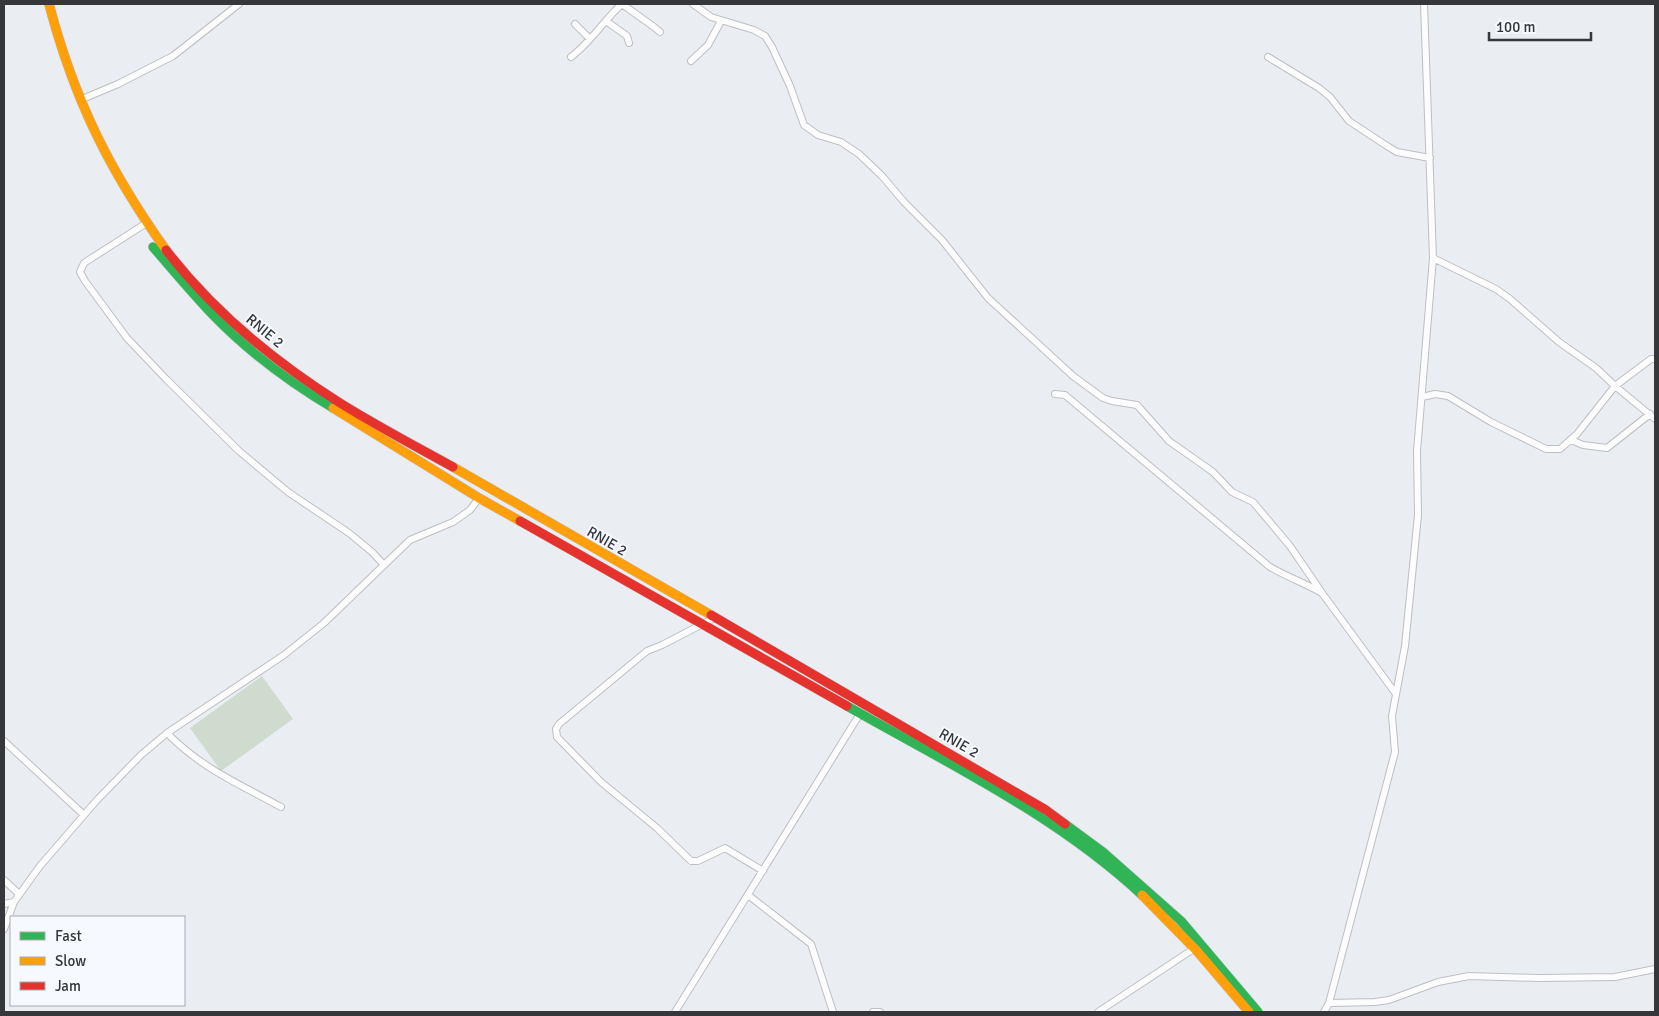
<svg xmlns="http://www.w3.org/2000/svg" width="1659" height="1016" viewBox="0 0 1659 1016" font-family="Signika,sans-serif">
<style>
.green{fill:#d0dbcf}
.lines{fill:none;stroke-linecap:round;stroke-linejoin:round}
.street-casing{stroke:#bdbfc3;stroke-width:8}
.fast-casing{stroke:#bdbfc3;stroke-width:10}
.slow-casing{stroke:#bdbfc3;stroke-width:10}
.jam-casing{stroke:#bdbfc3;stroke-width:10}
.street{stroke:#fcfcfd;stroke-width:6}
.fast{stroke:#30b455;stroke-width:9}
.slow{stroke:#ff9f0a;stroke-width:9}
.jam{stroke:#e5322d;stroke-width:9}
.labels{text-anchor:middle;stroke-width:4;stroke-linejoin:round;paint-order:stroke}
.street-label{font-size:15px;fill:#35373a;stroke:#f6f9ff}
</style>
<rect width="100%" height="100%" fill="#eaedf2"/>
<path class="green" d="M262,676l31,43 -72,52 -31,-43z"/>
<g class="lines">
<defs>
<path id="street" d="M622,4l32,23 6,5
M693,4l18,13 43,13 11,6 7,11 18,39 14,39 14,10 23,7 18,12 23,22 22,26 38,38 46,58 85,78 30,22 9,3 25,4 32,36 44,31 19,20 21,10 37,44 32,47
M606,21l21,15 2,7
M575,24l15,15
M571,57c20,-15 33,-37 51,-53
M1268,57l51,31 11,9 19,24 38,25 10,6 33,6
M691,61l17,-16 13,-24
M80,100l38,-16 55,-28 66,-52
M148,222l-64,41 -4,9 5,9 42,57 40,42 72,71 49,41 61,41 23,19 12,13
M1433,258l63,31 14,10 49,43 37,26 19,18 40,33
M1055,394l10,1 205,172c17,10 35,16 52,26l74,101
M1422,397l13,-3 13,2 43,26 55,27h14l17,-15 38,-48 36,-27h4
M1571,440l12,5 24,3 43,-34
M714,618l-52,27 -15,6 -88,73 -3,5 1,8 44,45 56,46 34,33h7l27,-13 38,23
M167,733c34,35 72,51 114,74
M4,741l80,74
M4,880l15,14
M748,895l63,49 22,68
M4,904l10,-2
M4,929l10,-27 26,-36 57,-66 44,-45 26,-22 117,-78 40,-32 86,-83 43,-18 17,-12 9,-12
M1329,1003l46,-1 14,-2 49,-18 31,-6 70,2 76,-1 40,-8
M675,1012l186,-300
M873,1012h7
M1098,1012l100,-66
M1324,1012l5,-9 66,-251 -3,-36 13,-70 13,-131 -1,-64 16,-193 -9,-254"/>
<path id="fast" d="M153,247c20,23 40,47 61,69 35,36 77,67 119,92
M847,706c102,58 209,109 295,189
M1065,824l38,28 78,69 77,91"/>
<path id="slow" d="M49,4c25,95 60,166 117,246
M333,408l146,90 41,23
M453,467l258,148
M1142,895l55,56 52,61"/>
<path id="jam" d="M166,250c47,61 109,112 174,153 37,23 75,43 113,64
M520,521l327,185
M711,615l335,195 19,14"/>
</defs>
<use href="#street" class="street-casing"/>
<use href="#fast" class="fast-casing"/>
<use href="#slow" class="slow-casing"/>
<use href="#jam" class="jam-casing"/>
<use href="#street" class="street"/>
<use href="#fast" class="fast"/>
<use href="#slow" class="slow"/>
<use href="#jam" class="jam"/>
</g>
<g class="labels">
<g class="street-label">
<text transform="translate(265 331) rotate(40)" y="5">RNIE 2</text>
<text transform="translate(607 541) rotate(30)" y="5">RNIE 2</text>
<text transform="translate(959 743) rotate(30)" y="5">RNIE 2</text>
</g>
</g>
<rect width="1659" height="1016" fill="none" stroke="#35373a" stroke-width="10"/>
<rect x="10" y="916" width="175" height="90" fill="#f6f9ff" stroke="#a9abb0"/>
<rect x="20" y="932" width="25" height="8" fill="#30b455" stroke="#a9abb0"/>
<text x="55" y="941" font-size="15" fill="#35373a">Fast</text>
<rect x="20" y="957" width="25" height="8" fill="#ff9f0a" stroke="#a9abb0"/>
<text x="55" y="966" font-size="15" fill="#35373a">Slow</text>
<rect x="20" y="982" width="25" height="8" fill="#e5322d" stroke="#a9abb0"/>
<text x="55" y="991" font-size="15" fill="#35373a">Jam</text>
<path d="M1489 32v8h102v-8" fill="none" stroke="#35373a" stroke-width="2.5"/>
<text x="1496" y="32" font-size="15" fill="#35373a" stroke="#f6f9ff" stroke-width="4" paint-order="stroke">100 m</text>
</svg>
